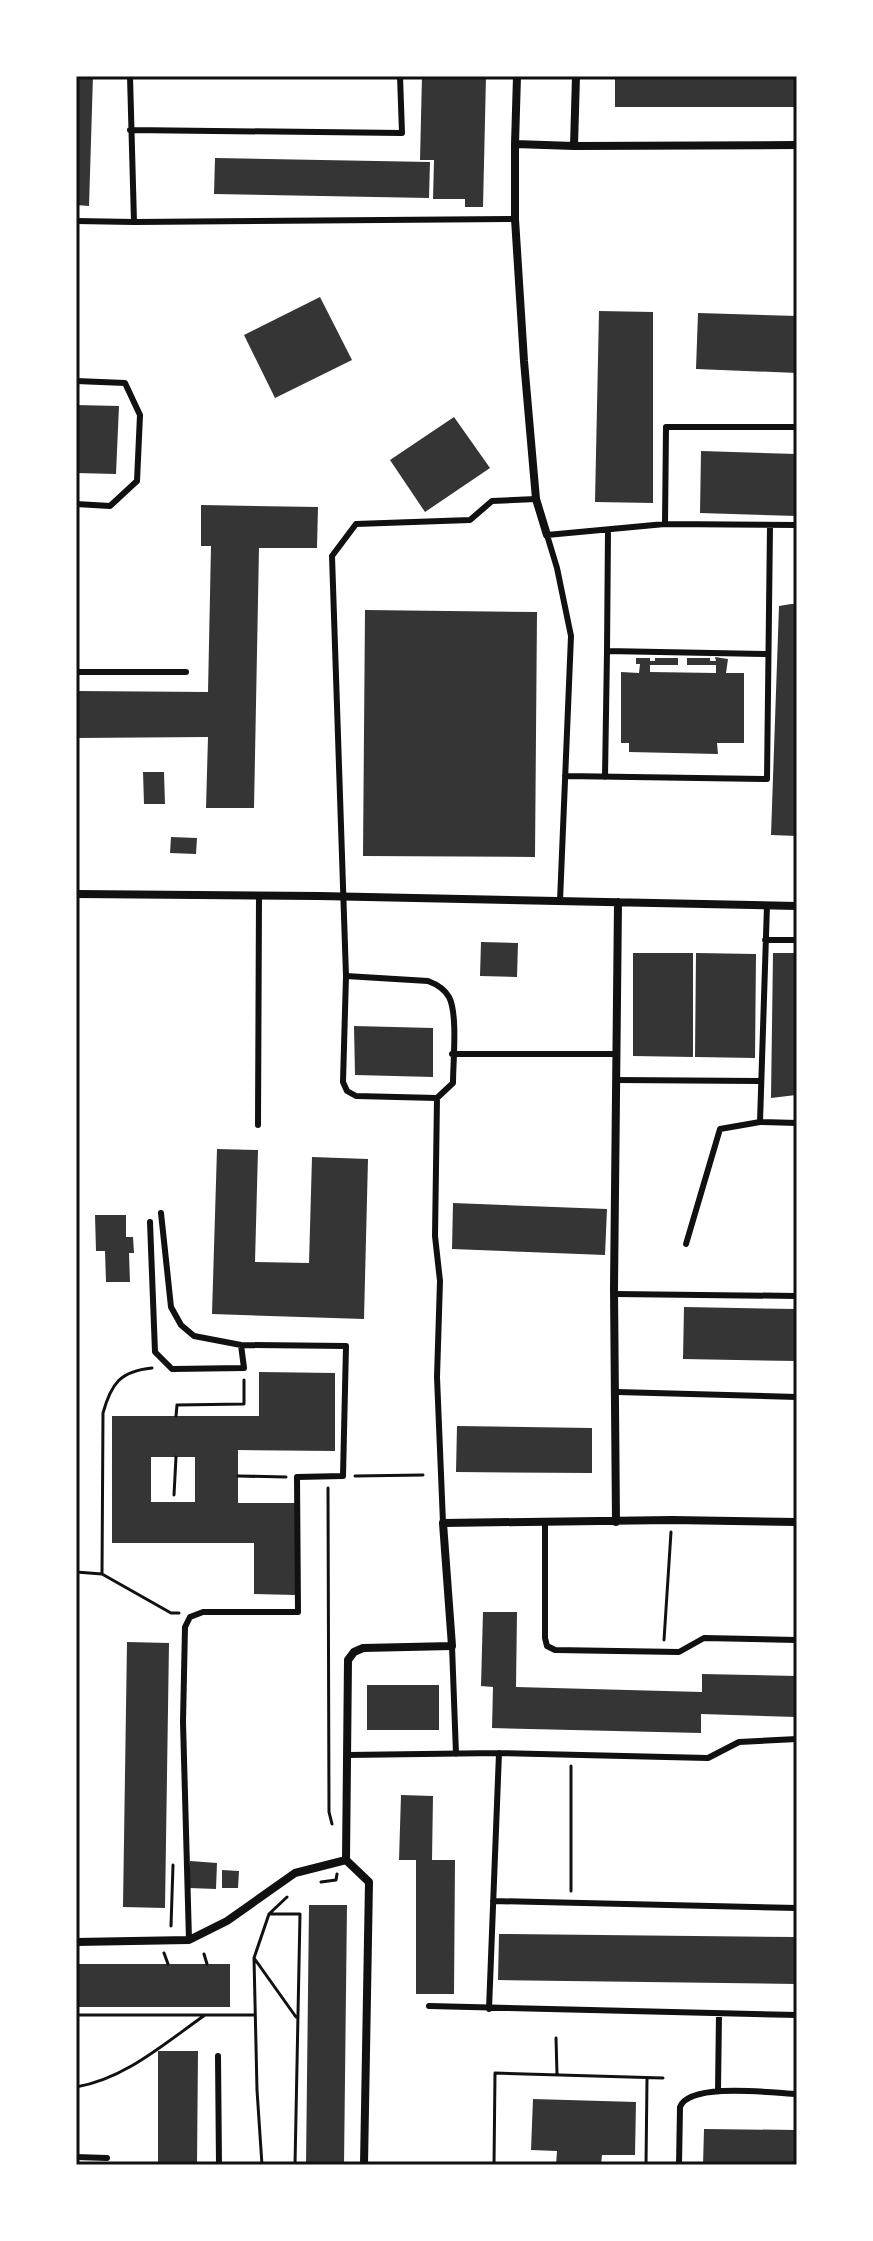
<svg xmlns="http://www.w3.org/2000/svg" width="873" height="2241" viewBox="0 0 873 2241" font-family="Rubik,sans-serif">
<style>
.building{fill:#353535;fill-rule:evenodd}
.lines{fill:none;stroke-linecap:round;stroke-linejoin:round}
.path{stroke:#111;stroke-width:3}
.service{stroke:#111;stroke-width:6}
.minor{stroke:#111;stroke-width:8}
.neatline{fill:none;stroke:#111;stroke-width:3}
</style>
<rect width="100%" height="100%" fill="#fff"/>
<path class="building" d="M76,76h17l-4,130 -13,-1z
M422,76h64l-3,131h-18v-8h-32l1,-39h-14z
M615,76h182v31h-182z
M215,158l215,4 -1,36 -215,-4z
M320,297l32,63 -77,38 -31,-63z
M599,311l54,1v191l-58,-1z
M698,313l99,3v57l-101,-4z
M76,405l43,1 -3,68 -40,-1z
M454,417l36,51 -65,44 -35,-52z
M701,451l96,3v62l-97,-3z
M201,505l117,2 -1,41h-58l-5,260h-48l2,-71 -132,1v-47l132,1 3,-146h-10z
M791,604h6v232l-26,-1 8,-229z
M365,610l172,2 -2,245 -172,-1z
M715,657l13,2 -2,14h18v70h-27l1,11 -89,-2v-9h-8v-71l18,1 1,-9h-4v-6h14v3h5v-3h23v7h-28v7l66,1v-8h-29v-7h23v3h6z
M143,772h21l1,32h-21z
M171,837l26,1 -1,16 -26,-1z
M481,942l37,1 -1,34 -37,-1z
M633,953h60v104l-60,-1z
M696,953l60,1 -1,104 -60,-1z
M773,953h24l-1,142 -25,3z
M354,1026l79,2v49l-78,-2z
M217,1149l41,1 -3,112 54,1 3,-106 56,2 -4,160 -152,-5z
M453,1203l154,6 -2,46 -153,-6z
M95,1215h31v22h7l1,16h-5l1,29h-24l-1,-31h-9z
M684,1307l113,2v52l-114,-2z
M259,1372l76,1v78l-97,-1v53h57v92l-41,-1v-51h-142v-127h147zM151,1457h44v45h-44z
M457,1426l135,2v45l-136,-1z
M483,1612h34l-1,75 186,5v-18l95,2v41l-96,-3v19l-209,-5 1,-41 -12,-1z
M127,1642l42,1 -4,265 -42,-1z
M367,1685h72v45h-72z
M401,1795l32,1 -1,64h23l-1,134h-38v-134h-17z
M190,1861l27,2 -1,26 -27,-1z
M222,1870l17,1 -1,17h-16z
M309,1905h38l-3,260h-38z
M499,1934l298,3v47l-299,-4z
M76,1964h154v43h-154z
M158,2051h40l-1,114h-39z
M533,2099l103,3 -1,53h-33l-1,10h-45l1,-14 -26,-1z
M704,2129l93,1v35h-94z"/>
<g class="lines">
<path class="path" d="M176,1416l1,-11 67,-1v-24
M238,1476l48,1
M355,1476l68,-1
M328,1488l1,324 3,12
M174,1495l2,-38
M76,1572l26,2 69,39h8
M102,1574l1,-161c8,-29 17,-42 49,-45
M664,1640l7,-108
M571,1766v125
M321,1882l15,-2 1,-6
M269,1914h31l-5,251
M171,1926l2,-61
M164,1953l4,11
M204,1954l3,10
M254,1958l42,59
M76,2015h179
M556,2038l1,36
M76,2087c49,-8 89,-44 129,-72
M262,2165l-5,-75 -3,-132 15,-44 18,-17
M494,2165l1,-92 168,5
M646,2165l1,-86"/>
<path class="service" d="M130,130l272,3 -2,-57
M76,221l58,1 -4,-146
M134,222l381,-3
M76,381l49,2 15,32 -3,66 -27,25 -34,-2
M665,524l132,1
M607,651l1,-121
M76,672h110
M565,776l202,3 3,-253
M605,777l2,-126 161,3
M560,901l11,-265 -14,-68 -10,-33 118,-11 1,-97h131
M765,940h32
M346,976l82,5c8,3 16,7 21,16 9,17 4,65 4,86l-16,15
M452,1054h165
M616,1080l144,1
M760,1122l7,-217
M258,1125l1,-229
M161,1213l10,94 10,18 13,11 47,9 105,1 -3,130 -46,1 1,135h-95l-13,5 -5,10 -2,95 6,218
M150,1222l5,130 17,17 72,-1 -3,-23
M686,1244l34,-115 40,-7 37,1
M615,1294l182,2
M617,1392l180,5
M545,1521v117l2,8 8,4 124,2 25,-14 93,2
M443,1523l-6,-146 3,-96 -5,-45 2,-138 -81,-2 -9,-5 -4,-9 3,-106 -14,-420 24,-32 114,-4 22,-19 44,-2
M452,1646l4,108
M347,1755l152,-2 209,5 31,-16 58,-3
M493,1901l304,7
M429,2006l368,9
M489,2009l10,-256
M218,2056l1,109
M718,2091l1,-77
M76,2157l31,1
M679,2165l1,-58c10,-25 93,-14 117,-13"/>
<path class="minor" d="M576,76l-2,70 223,-1
M515,144l2,-68
M547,535l-11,-36 -12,-138 -9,-142v-75l59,2
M76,894l243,2 478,10
M616,1522l-2,-234 4,-386
M346,1860l2,-200 6,-8 9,-4 89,-2 -9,-123 229,-3 125,2
M76,1942l113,-2 38,-19 68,-48 51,-13 23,22 -5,283"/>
</g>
<rect width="873" height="2241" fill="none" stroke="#ffffff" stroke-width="156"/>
<rect x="78" y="78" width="717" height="2085" class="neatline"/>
</svg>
